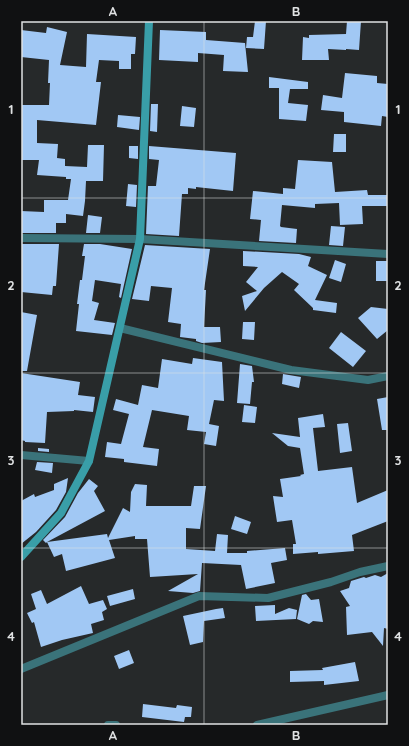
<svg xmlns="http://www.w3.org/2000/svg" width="409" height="746" viewBox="0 0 409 746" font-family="Quicksand,sans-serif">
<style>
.building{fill:#a1c8f4}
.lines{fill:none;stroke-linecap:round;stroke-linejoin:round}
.street{stroke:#3a737a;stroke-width:8}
.secondary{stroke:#399ea8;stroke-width:8}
.grid{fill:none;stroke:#e0e2e3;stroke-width:1;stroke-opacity:0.55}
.neatline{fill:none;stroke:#e0e2e3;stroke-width:1.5}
.grid-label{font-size:13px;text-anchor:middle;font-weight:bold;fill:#e0e2e3}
</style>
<rect width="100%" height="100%" fill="#26292a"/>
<path class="building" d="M255,21h11l-2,28 -18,-1 1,-11h6z
M347,21h14l-2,29 -13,-1v1l-18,-1 1,11h-27l1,-23 6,1v-3l37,-1z
M47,27l20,5 -7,33 26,2 1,-33 49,3 -1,17h-4v15h-12v-8l-20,-1 -3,22h5l-5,43 -59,-5v23l21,1 -1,14 8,1v7l22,1 1,-22h16l-1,36h-17l-1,20 -2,15 -17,-2v9h-10v10h-35v-22l23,1v-12h24l3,-21h-5v-2l-29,-2 2,-15h-18v-55h28l1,-22h-2l1,-23 -28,-3v-27l25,3z
M160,30l46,2v8l39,3 3,29 -25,-1 1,-16 -26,-2v9l-39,-2z
M345,73l32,3v7l11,1v33l-6,-1 -1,10 -37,-4v-10l-23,-2 2,-15 19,3z
M269,77l39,5v7h-18l-2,14 20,2 -2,16 -27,-2v-31h-10z
M151,104h7l-1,28 -7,-1z
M182,106l14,2 -2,19 -14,-1z
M118,115l22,2 -1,13 -22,-3z
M334,134h12v18h-13z
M129,146h9v13l-9,-1z
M149,146l87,7 -3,38 -37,-4v2l-8,-1v6h-6l-3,42 -33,-2 2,-48h8l3,-26 -10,-1z
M298,160l34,2 3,30 32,-2 1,5h20v11h-26l1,18 -23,1 -1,-22 -24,1v4l-33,-3 -2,21 1,1 16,2 -1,14 -37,-2 2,-21 -11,-1 3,-28 30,3v-6l12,1z
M128,184l9,1 -1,22 -10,-1z
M88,215l14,2 -2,16h-14z
M331,226l14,1 -2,19 -14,-1z
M21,244h38l-3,42h-3l-1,9 -31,-3z
M84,244h16l32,5 -11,49 -2,-1 2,-13 -26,-4 -3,21 7,2 -5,17 21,3 -3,12 -36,-4 3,-27h-2l3,-24h2l3,-24h-3z
M145,245l65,4 -6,41h2l-2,37h16l1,15 -19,1 -6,-2v-2l-16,-2 1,-13 -13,-2 4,-34 -21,-2 -2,15 -17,-2z
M243,251l56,3 12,3 -3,9 19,9 -12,25 22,3 -1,10 -23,-3v-2l-19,-18 5,-6 -17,-12 -18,16 -19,23 -3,-15 15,-5 -11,-9 12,-15 -15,-1z
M335,260l11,4 -5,18 -12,-4z
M376,261h12v20h-12z
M371,307l17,2v21l-11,9 -19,-21z
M21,312l16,3 -10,56h-6z
M243,322h12l-1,18 -12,-1z
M341,332l25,19 -13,16 -24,-19z
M193,358l29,4 2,39 -10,-1 -5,24 10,2 -3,20 -12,-2 2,-12 -19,-2 2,-14 -37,-6 -9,37 16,2 -2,17 -33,-4v-3l-19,-2 2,-15 14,2 8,-30 -16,-4 3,-11 22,6 4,-20 16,3 4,-29 30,5z
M240,364l12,2 2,16h-2l-2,22 -13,-1z
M21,373l59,9 -2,13 17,2 -2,15 -19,-2v1l-27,1 -2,31 -20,-1v-1l-4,-1z
M283,374l18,3 -2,11 -17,-4z
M388,397v33h-6l-5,-31z
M244,405l13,2 -2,16 -13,-1z
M323,414l2,13 -12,1 5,43 34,-4 5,36 31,-13v31l-36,14 2,16 -36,3v-2l-25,2v-10h3l-4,-24 -15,2 -4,-26 10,1 -3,-18 21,-3 -1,-1 4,-1 -4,-26 -12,-2 -16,-13 28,4 -2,-19z
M348,423l4,28 -12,2 -3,-29z
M38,448l11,1v3l-11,-1z
M37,462l16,1 -1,10 -17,-3z
M68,478l-2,14 -10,18 -20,22 -15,12v-43l13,-7 1,3 19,-7v-6z
M89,479l9,7 -4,5 11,20 -58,31 60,-8 1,4 15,-30 7,4 1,-20 4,-8 12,1 -1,21h45l3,-20h12l-6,43 -14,-1v21l29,2 2,-17 11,1 -1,18h20v-2l38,-3 2,12 -16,3 4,20 -29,6 -5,-24 -39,-2 -2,28 -7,2 -25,-2 30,-17 -48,3 -3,-38h-12v-3l-26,4 6,18 -49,13 -4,-17 -8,3 -7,-15 -1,1 -3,-3 22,-23 13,-24z
M235,516l16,6 -4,12 -16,-5z
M388,573v56l-4,-1 -1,18 -11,-14 -25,3 -1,-28 4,-1 -10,-15 9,-3 2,-7 13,-4 2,1 9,-3 6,2z
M81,586l8,18 14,-4 4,9 -5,3 2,8 -13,4 2,9 -31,7 -21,7 -7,-25 -2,1 -5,-10 9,-4 -5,-15 10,-4 6,14z
M133,589l2,10 -25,7 -3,-10z
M306,594l5,6 8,-1 4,23 -10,-1 -4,3 -12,-5 5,-24z
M275,605v9l14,-6 8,2 -1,9 -40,2 -1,-15z
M223,608l2,10 -21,3 -1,21 -13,3 -7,-29 33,-7z
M129,650l5,13 -15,6 -5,-13z
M355,662l4,19 -35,4v-4l-34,1v-11l33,-1 -1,-2z
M143,704l33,4 1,-3 15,2 -1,10h-6l-1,5 -42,-5z"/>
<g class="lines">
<path class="street" d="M21,238l119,1 248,15
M120,328l171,42 77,10 20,-4
M21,455l68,6
M21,669l178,-73 69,2 63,-16 29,-10 28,-6
M108,725h8
M257,725l131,-30"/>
<path class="secondary" d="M21,557l40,-44 28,-52 51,-222 9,-218"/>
</g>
<path class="grid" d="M204,21v704M21,198h367M21,373h367M21,548h367"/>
<rect width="409" height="746" fill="none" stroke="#101112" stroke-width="44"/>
<rect x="22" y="22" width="365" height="702" class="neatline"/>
<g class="grid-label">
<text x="113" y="16">A</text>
<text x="296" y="16">B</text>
<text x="11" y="114">1</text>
<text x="398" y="114">1</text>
<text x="11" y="290">2</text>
<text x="398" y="290">2</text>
<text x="11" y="465">3</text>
<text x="398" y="465">3</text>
<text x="11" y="641">4</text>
<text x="398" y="641">4</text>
<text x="113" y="740">A</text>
<text x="296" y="740">B</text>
</g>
</svg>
